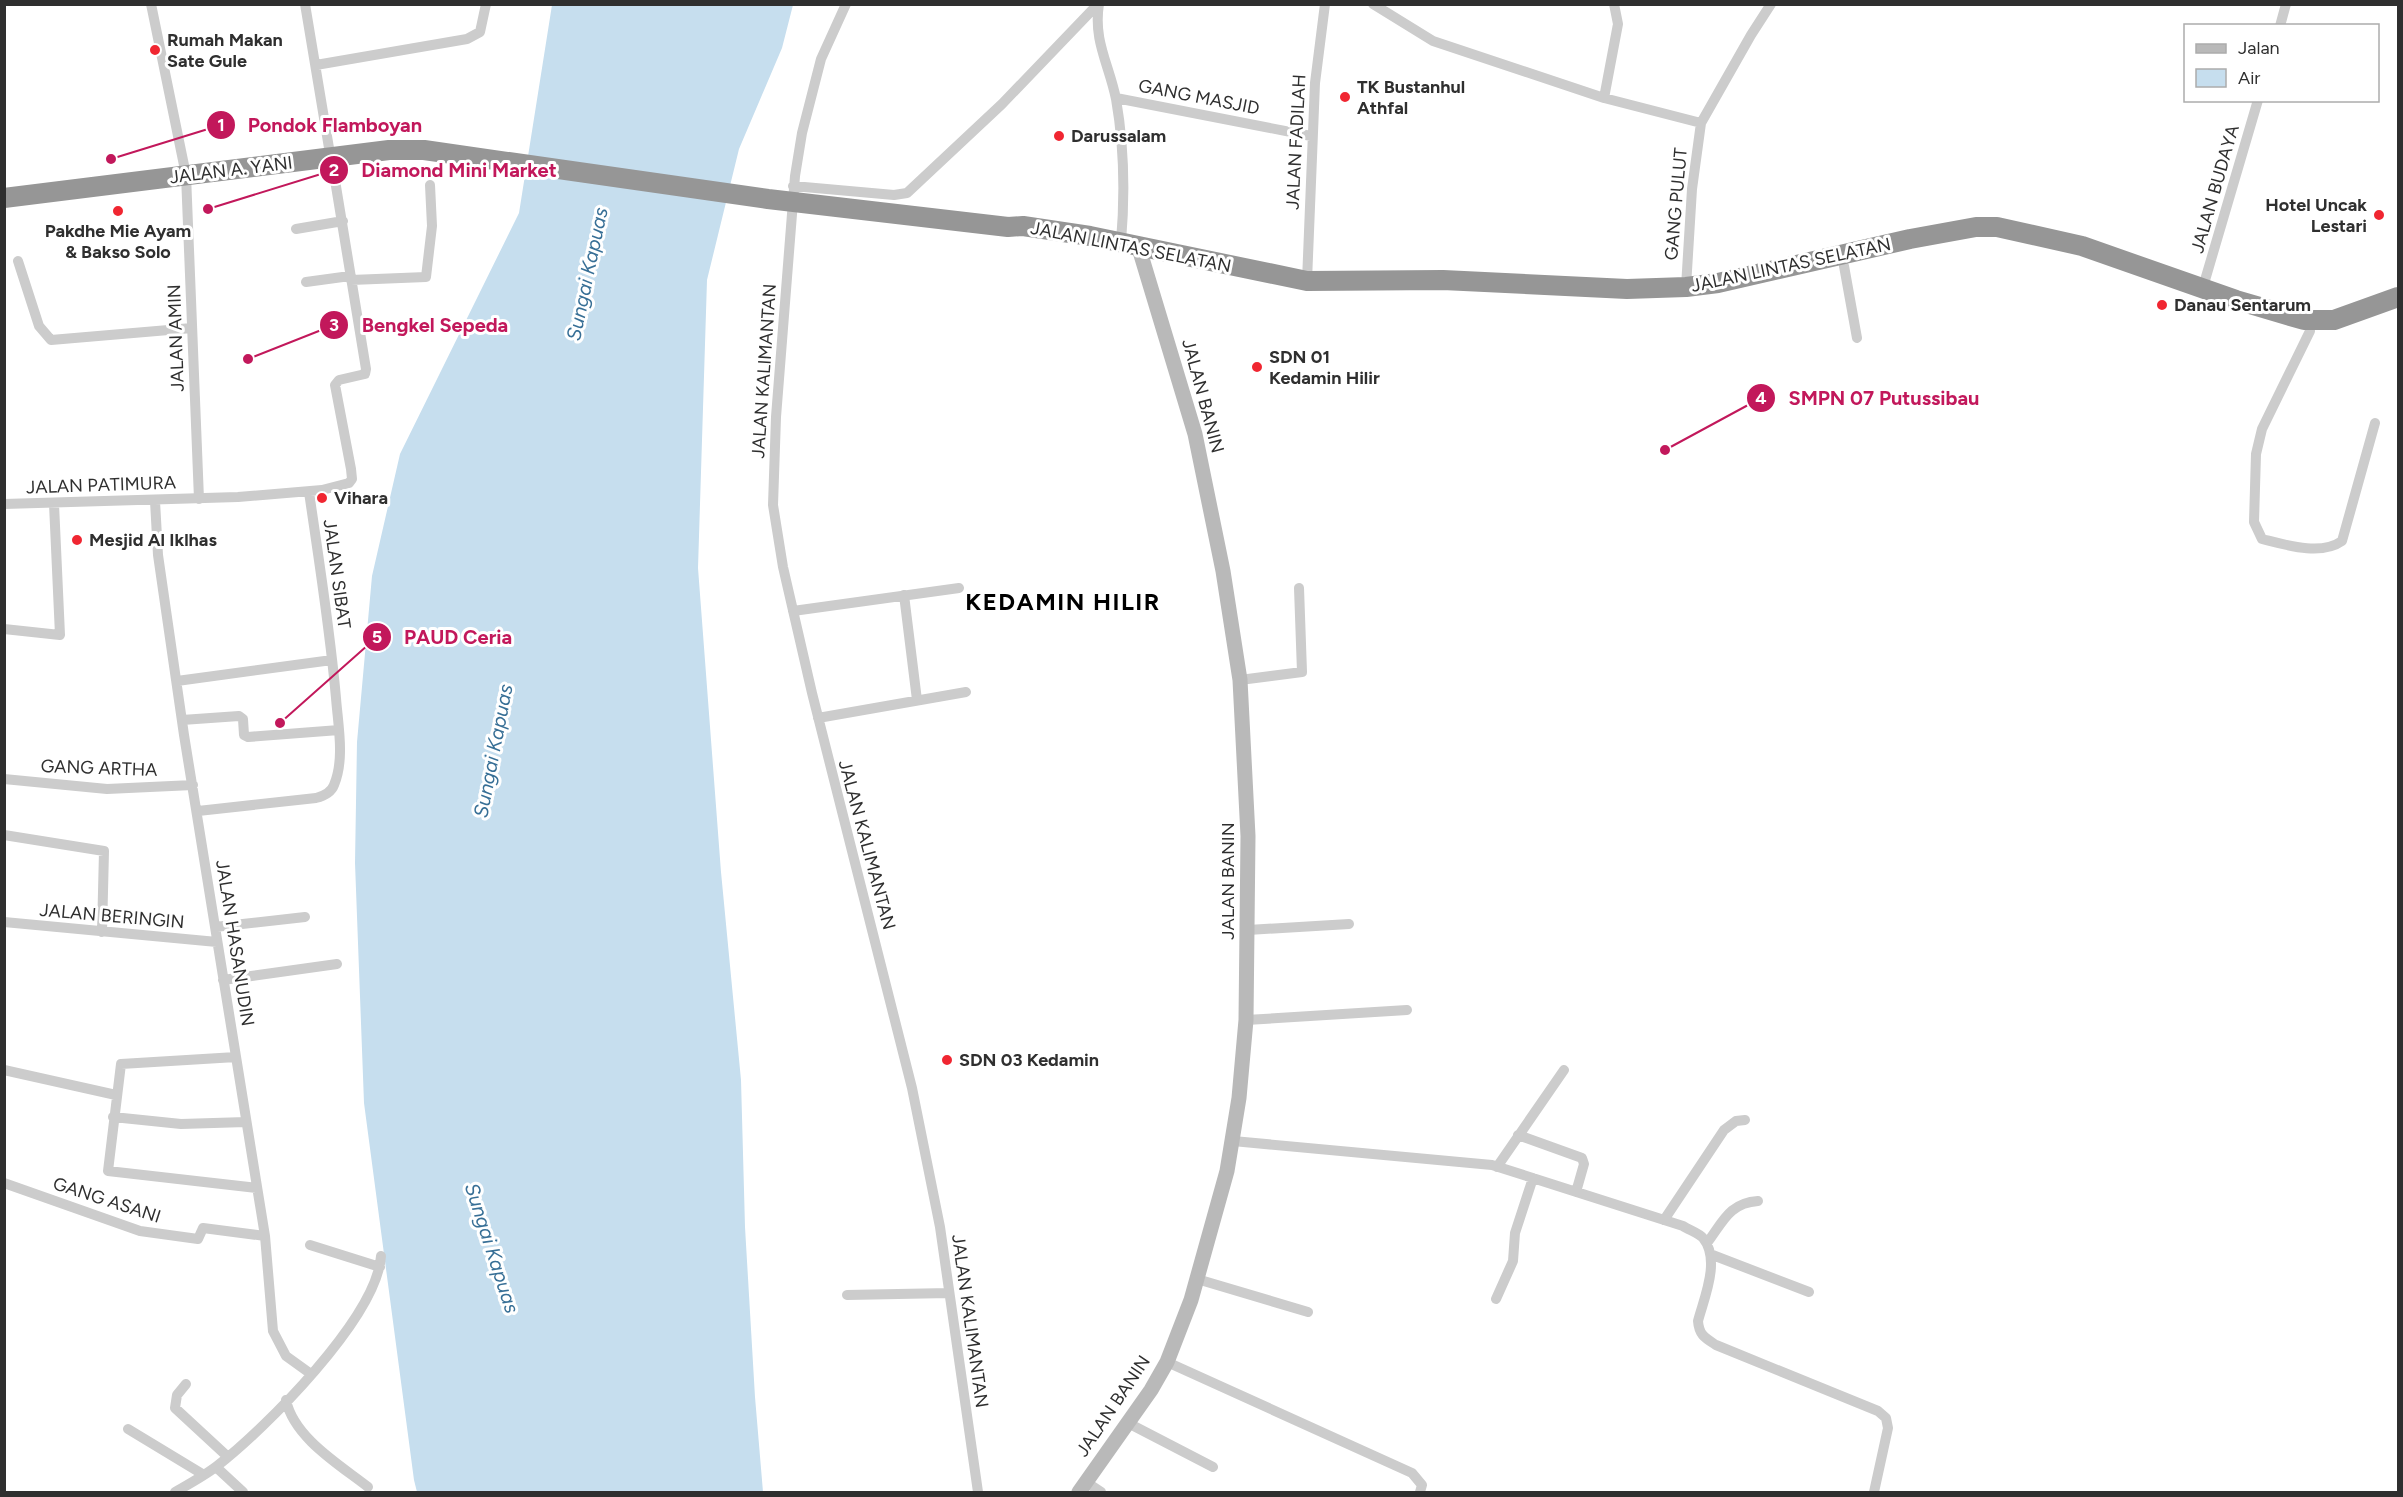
<svg xmlns="http://www.w3.org/2000/svg" width="2403" height="1497" viewBox="0 0 2403 1497" font-family="Figtree,sans-serif">
<style>
.water{fill:#c6deee}
.lines{fill:none;stroke-linecap:round;stroke-linejoin:round}
.street{stroke:#ccc;stroke-width:10}
.secondary{stroke:#b9b9b9;stroke-width:15}
.highway{stroke:#969696;stroke-width:20}
.poi-dot{fill:#f02631;stroke:#fff;stroke-width:2}
.labels{text-anchor:middle;stroke-width:6;stroke-linejoin:round;paint-order:stroke}
.poi-label{font-size:18px;font-weight:bold;fill:#2f2f2f;stroke:#fff;text-anchor:start}
.street-label{font-size:18px;fill:#2f2f2f;stroke:#fff}
.water-label{font-size:20px;font-style:italic;fill:#376f96;stroke:#fff}
.district-label{font-size:24px;font-weight:bold;letter-spacing:1.5px;fill:#000;stroke:#fff}
.leader{fill:none;stroke:#c2185b;stroke-width:2}
.callout-dot{fill:#c2185b;stroke:#fff;stroke-width:2}
.mark-label{font-size:18px;text-anchor:middle;font-weight:bold;fill:#fff}
.callout-label{font-size:20px;text-anchor:middle;font-weight:bold;fill:#c2185b;stroke:#fff;stroke-width:6;stroke-linejoin:round;paint-order:stroke}
</style>
<rect width="100%" height="100%" fill="#fff"/>
<path class="water" d="M552,5h241l-11,43 -43,101 -32,131 -9,288 23,304 20,208 4,147 10,170 8,95h-346l-3,-12 -50,-377 -9,-240 2,-121 15,-166 28,-122 119,-241z"/>
<g class="lines">
<path class="street" d="M151,4l35,171 13,324
M305,4l24,144
M846,4l-25,55 -19,74 -7,43 -19,241 -3,88 10,62 29,126 100,395 28,139 38,265
M1099,4c-6,37 10,60 17,95 8,46 9,96 5,143
M1373,4l60,37 171,57 97,25
M2280,26l6,-22
M316,65l151,-26 13,-7 6,-28
M1116,98l195,38
M1604,98l14,-74 -4,-20
M793,186l101,9 13,-2 95,-89 96,-100
M296,229l47,-8
M18,261l21,65 12,14 141,-12
M1844,266l13,72
M351,280l75,-3 6,-51 -2,-41
M1307,281l8,-198 10,-79
M306,282l44,-6
M1686,287l6,-98 9,-66 50,-88 20,-31
M2203,287l55,-187
M2310,331l-48,98 -6,25 -2,68 8,17c24,6 59,17 80,2l33,-118
M155,501l3,54 26,180 81,501 8,95 13,25 25,18
M4,504l234,-7 84,-7 27,-7 3,-4 -1,-10 -16,-84 4,-5 26,-6 1,-5 -33,-201
M904,595l13,105
M793,611l166,-23
M4,629l56,6 -6,-131
M1240,680l62,-8 -3,-84
M177,681l155,-21
M818,718l148,-26
M182,720l57,-4 4,3 1,16 4,2 91,-7
M4,779l103,10 86,-4
M198,811l118,-13c8,-2 15,-5 18,-13 11,-26 4,-60 2,-87 -6,-69 -17,-137 -27,-206
M4,835l100,16 -2,81
M4,922l213,20
M215,927l90,-10
M1248,930l101,-6
M223,980l114,-16
M1246,1020l161,-10
M236,1057l-115,7 -13,107 149,17
M4,1070l112,25
M113,1117l68,7 65,-2
M1518,1135l64,23 2,6 -8,28
M1233,1141l259,24 191,61c6,4 16,7 20,12 18,22 1,60 -5,83 1,14 7,17 18,24l162,66 8,7 2,10 -14,64
M1497,1167l67,-97
M4,1183l136,48 58,8 5,-11 62,8
M1664,1220l60,-90 12,-9 9,-1
M1707,1243c16,-21 22,-40 51,-42
M310,1245l70,22
M1710,1254l99,38
M1197,1279l111,33
M847,1295l102,-2
M1496,1299l17,-38 2,-28 18,-55
M1167,1362l245,111 10,12 -2,7
M186,1384l-9,11 -2,13 53,49
M286,1400c8,38 54,65 82,87
M1128,1423l85,44
M128,1429l76,46
M216,1467l27,25
M1086,1482l15,10
M175,1492c14,-8 29,-16 42,-26 48,-37 160,-149 164,-210"/>
<path class="secondary" d="M1079,1492l72,-102 16,-28 24,-62 36,-129 12,-73 7,-78 2,-184 -8,-156 -17,-109 -28,-137 -57,-189"/>
<path class="highway" d="M4,198l385,-48h35l344,49 240,28 15,-1 67,10 217,45 136,-1 184,9 59,-2 32,-4 192,-44 66,-12h21l85,19 154,54 68,20h30l64,-23"/>
</g>
<g class="poi-dot">
<circle cx="155" cy="50" r="6"/>
<circle cx="1345" cy="97" r="6"/>
<circle cx="1059" cy="136" r="6"/>
<circle cx="118" cy="211" r="6"/>
<circle cx="2379" cy="215" r="6"/>
<circle cx="2162" cy="305" r="6"/>
<circle cx="1257" cy="367" r="6"/>
<circle cx="322" cy="498" r="6"/>
<circle cx="77" cy="540" r="6"/>
<circle cx="947" cy="1060" r="6"/>
</g>
<g class="labels">
<g class="poi-label">
<text x="167" y="46">Rumah Makan<tspan x="167" dy="21">Sate Gule</tspan></text>
<text x="1357" y="93">TK Bustanhul<tspan x="1357" dy="21">Athfal</tspan></text>
<text x="1071" y="142">Darussalam</text>
<text x="2367" y="211" text-anchor="end">Hotel Uncak<tspan x="2367" dy="21">Lestari</tspan></text>
<text x="118" y="237" text-anchor="middle">Pakdhe Mie Ayam<tspan x="118" dy="21">&amp; Bakso Solo</tspan></text>
<text x="2174" y="311">Danau Sentarum</text>
<text x="1269" y="363">SDN 01<tspan x="1269" dy="21">Kedamin Hilir</tspan></text>
<text x="334" y="504">Vihara</text>
<text x="89" y="546">Mesjid Al Iklhas</text>
<text x="959" y="1066">SDN 03 Kedamin</text>
</g>
<g class="street-label">
<text transform="translate(1199 97) rotate(11)" y="6">GANG MASJID</text>
<text transform="translate(1296 142) rotate(-87)" y="6">JALAN FADILAH</text>
<text transform="translate(231 170) rotate(-7)" y="6">JALAN A. YANI</text>
<text transform="translate(2215 189) rotate(-74)" y="6">JALAN BUDAYA</text>
<text transform="translate(1676 204) rotate(-85)" y="6">GANG PULUT</text>
<text transform="translate(1131 247) rotate(11)" y="6">JALAN LINTAS SELATAN</text>
<text transform="translate(1791 265) rotate(-12)" y="6">JALAN LINTAS SELATAN</text>
<text transform="translate(176 338) rotate(-92)" y="6">JALAN AMIN</text>
<text transform="translate(764 371) rotate(-86)" y="6">JALAN KALIMANTAN</text>
<text transform="translate(1203 396) rotate(75)" y="6">JALAN BANIN</text>
<text transform="translate(101 485) rotate(-2)" y="6">JALAN PATIMURA</text>
<text transform="translate(337 574) rotate(82)" y="6">JALAN SIBAT</text>
<text transform="translate(99 768) rotate(2)" y="6">GANG ARTHA</text>
<text transform="translate(867 845) rotate(75)" y="6">JALAN KALIMANTAN</text>
<text transform="translate(1228 881) rotate(-90)" y="6">JALAN BANIN</text>
<text transform="translate(112 916) rotate(5)" y="6">JALAN BERINGIN</text>
<text transform="translate(235 943) rotate(81)" y="6">JALAN HASANUDIN</text>
<text transform="translate(107 1200) rotate(18)" y="6">GANG ASANI</text>
<text transform="translate(970 1321) rotate(82)" y="6">JALAN KALIMANTAN</text>
<text transform="translate(1113 1406) rotate(-56)" y="6">JALAN BANIN</text>
</g>
<g class="water-label">
<text transform="translate(587 274) rotate(-78)" y="7">Sungai Kapuas</text>
<text transform="translate(493 751) rotate(-79)" y="7">Sungai Kapuas</text>
<text transform="translate(492 1248) rotate(72)" y="7">Sungai Kapuas</text>
</g>
<g class="district-label">
<text x="1063" y="610">KEDAMIN HILIR</text>
</g>
</g>
<path class="leader" d="M111 159L221 125M208 209L334 170M248 359L334 325M1665 450L1761 398M280 723L377 637"/>
<g class="callout-dot">
<circle cx="111" cy="159" r="6"/>
<circle cx="208" cy="209" r="6"/>
<circle cx="248" cy="359" r="6"/>
<circle cx="1665" cy="450" r="6"/>
<circle cx="280" cy="723" r="6"/>
<circle cx="221" cy="125" r="15"/>
<circle cx="334" cy="170" r="15"/>
<circle cx="334" cy="325" r="15"/>
<circle cx="1761" cy="398" r="15"/>
<circle cx="377" cy="637" r="15"/>
</g>
<g class="mark-label">
<text x="221" y="131">1</text>
<text x="334" y="176">2</text>
<text x="334" y="331">3</text>
<text x="1761" y="404">4</text>
<text x="377" y="643">5</text>
</g>
<g class="callout-label">
<text x="335" y="132">Pondok Flamboyan</text>
<text x="459" y="177">Diamond Mini Market</text>
<text x="435" y="332">Bengkel Sepeda</text>
<text x="1884" y="405">SMPN 07 Putussibau</text>
<text x="458" y="644">PAUD Ceria</text>
</g>
<rect width="2403" height="1497" fill="none" stroke="#2f2f2f" stroke-width="12"/>
<rect x="2184" y="24" width="195" height="78" fill="#ffffff" stroke="#acacac" stroke-width="1.5"/>
<rect x="2196" y="44" width="30" height="9" fill="#b9b9b9" stroke="#acacac" stroke-width="1.5"/>
<text x="2238" y="54" font-size="18" fill="#2f2f2f">Jalan</text>
<rect x="2196" y="69" width="30" height="18" fill="#c6deee" stroke="#acacac" stroke-width="1.5"/>
<text x="2238" y="84" font-size="18" fill="#2f2f2f">Air</text>
</svg>
